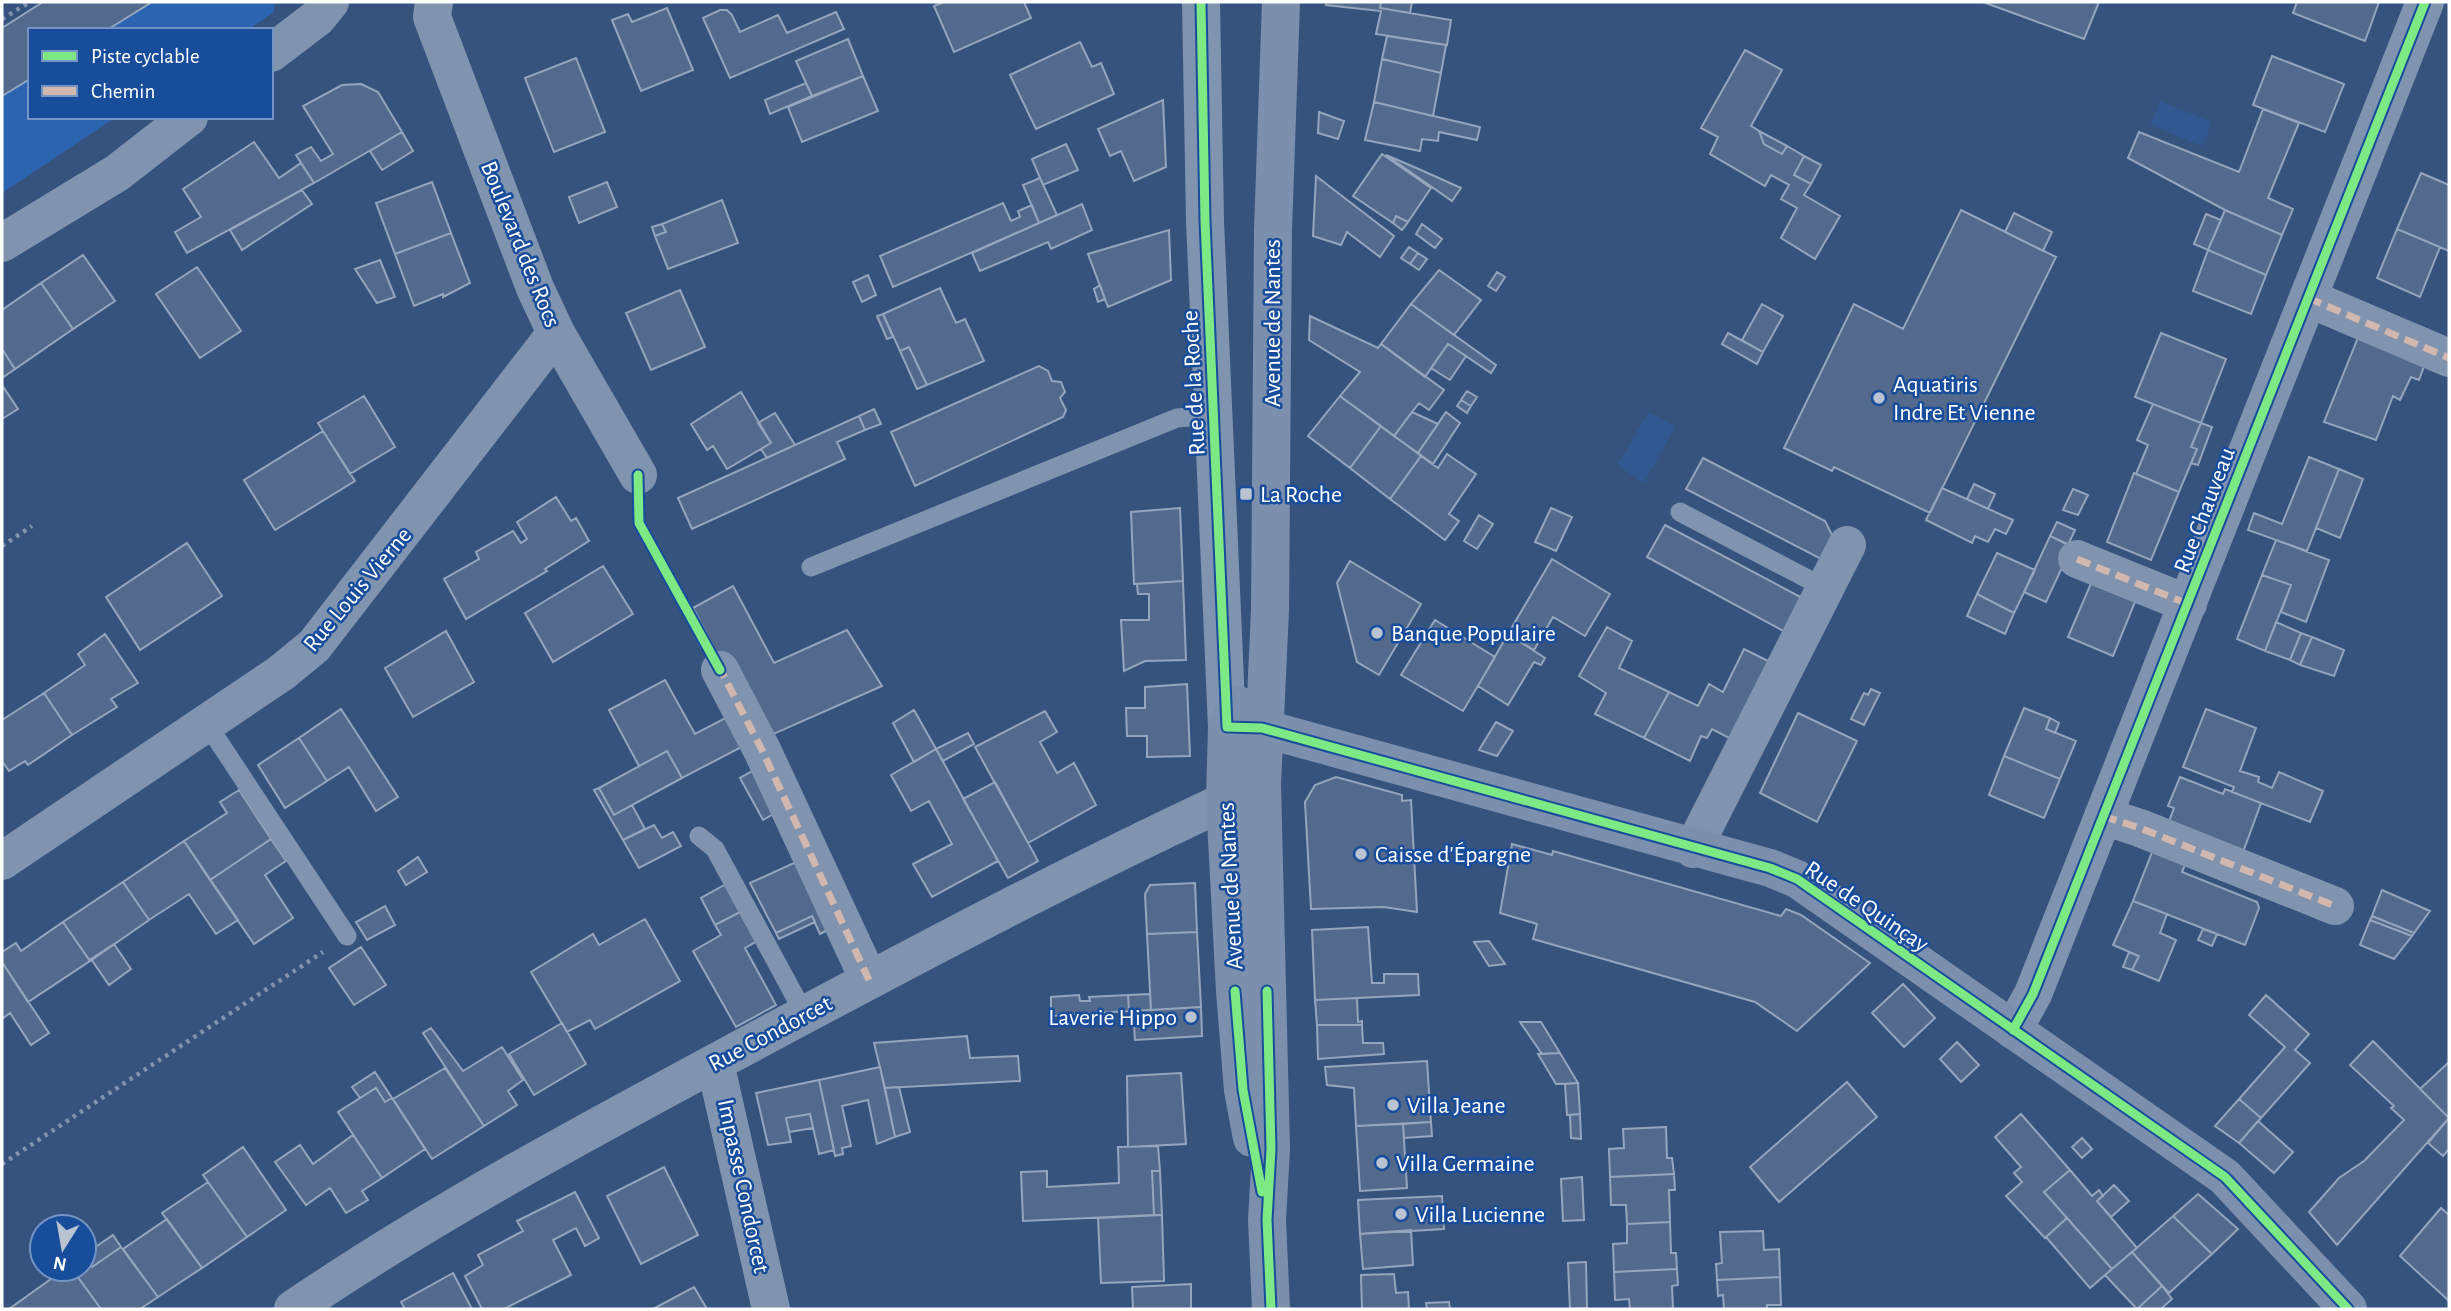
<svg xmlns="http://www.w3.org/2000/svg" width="2451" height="1311" viewBox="0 0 2451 1311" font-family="'Alegreya Sans',sans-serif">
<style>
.green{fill:#2c64b2}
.water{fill:#315890}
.building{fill:#536a8c;stroke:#95a5bd;stroke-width:2}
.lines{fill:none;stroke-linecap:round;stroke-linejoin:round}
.path{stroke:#8194af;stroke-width:4.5;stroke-dasharray:3.5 5;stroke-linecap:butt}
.lane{stroke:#8194af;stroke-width:19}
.street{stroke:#8194af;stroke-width:38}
.secondary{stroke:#7c8fac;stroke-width:38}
.quiet{stroke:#d1b7ad;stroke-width:7;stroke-dasharray:14 7;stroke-linecap:butt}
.cycleway-casing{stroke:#184d9c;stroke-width:13}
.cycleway{stroke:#7ce984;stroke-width:9}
.poi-dot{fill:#b9c3d2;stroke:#184d9c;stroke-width:2.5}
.labels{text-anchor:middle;stroke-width:5;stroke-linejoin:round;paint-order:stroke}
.street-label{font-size:24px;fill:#fff;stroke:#184d9c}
.poi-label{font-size:24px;fill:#fff;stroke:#184d9c;text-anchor:start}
</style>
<rect width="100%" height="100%" fill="#36537e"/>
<path class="green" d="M152,2h123l-1,10 -26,18h-141z
M30,79v38h86l-114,76v-97z"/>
<path class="water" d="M2160,101l52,21 -10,24 -52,-21z
M1649,412l26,14 -31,57 -27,-18z"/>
<path class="building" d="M43,2h109l-45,28h-77v49l-28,17v-68z
M944,2h80l7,16 -77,34 -20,-46z
M1326,2h55l-1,6 71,12 -4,25 -71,-11 5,-23 -55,-6z
M1381,2h31l-2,11 -30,-5z
M1983,2h116l-15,37z
M2297,2h82l-14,39 -72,-28z
M667,8l26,62 -52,21 -29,-71 16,-6 4,8z
M720,10h7l5,5 8,17 38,-17 9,18 49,-21 8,17 -114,49 -27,-60z
M1387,36l59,9 -5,28 -59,-14z
M848,39l15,37 -51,20 -16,-35z
M1080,42l12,25 9,-4 13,31 -78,35 -26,-54z
M1745,50l37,20 -31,56 8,5 5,13 18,10 5,-8 17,10 -10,19 17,9 -7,11 36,21 -25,43 -34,-21 16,-30 -16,-9 8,-14 -18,-10 -6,11 -55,-32 8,-17 -17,-9z
M2272,56l72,28 -19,48 -72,-27z
M576,58l29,74 -51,20 -29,-74z
M1382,59l59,14 -8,43 -59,-14z
M863,76l15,35 -76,31 -14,-35z
M806,83l6,13 -42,18 -5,-14z
M361,84l17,8 24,40 -88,51 -18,-28 15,-8 10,14 12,-7 -30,-48 39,-21z
M1163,100l3,67 -32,14 -13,-30 -11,5 -12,-27z
M1374,102l106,25 -3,13 -38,-8 -1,9 -16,-2 -2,12 -55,-11z
M2263,109l36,14 -31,75 25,11 -11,26 -57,-25 -97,-52 11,-26 100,40z
M1319,112l25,9 -6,18 -20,-6z
M1759,131l28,15 -5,8 -18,-10z
M402,132l11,19 -31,19 -12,-19z
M254,142l25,36 22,-15 13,20 -127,70 -12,-21 26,-15 -18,-28z
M1066,144l12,26 -35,15 -11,-26z
M1382,154l49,34 -23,34 -12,-6 -3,7 -40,-27z
M1386,155l35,15 40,18 -9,13z
M1804,156l17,9 -10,19 -17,-9z
M2421,173l28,12v66l-52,-22z
M1316,176l78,60 -14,21 -33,-25 -6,13 -28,-9z
M1040,178l17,37 -18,8 -16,-38z
M432,182l19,51 -56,21 -19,-51z
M607,182l10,25 -38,16 -10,-26z
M302,190l10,14 -70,46 -12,-20z
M722,200l16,43 -70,26 -13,-33 11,-4 -4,-8z
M1003,203l8,18 9,-4 -2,-6 14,-6 7,18 -146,64 -13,-31z
M1082,204l10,26 -41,19 -3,-7 -68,29 -8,-18z
M1961,210l95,47 -126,256 -96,-46 -2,4 -48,-23 70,-144 49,25z
M2225,210l57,25 -16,40 -58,-25z
M2014,213l38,19 -9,19 -38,-19z
M2206,214l15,6 -13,30 -14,-6z
M1396,216l12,6 -6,8 -9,-7z
M662,224l4,8 -11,4 -3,-9z
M1422,224l20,15 -7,9 -19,-14z
M2397,229l43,18 -20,50 -43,-19z
M1169,230l2,50 -63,27 -20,-53z
M451,233l19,50 -27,14v-3l-29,12 -19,-52z
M1409,247l9,6 -8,11 -9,-6z
M2208,250l58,25 -15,39 -58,-23z
M1418,253l9,6 -8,11 -9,-6z
M83,255l32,46 -42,28 -32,-46z
M380,260l15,37 -18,6 -22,-34z
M197,267l44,64 -41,27 -44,-64z
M1439,270l42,30 -27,35 -43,-31z
M1497,272l8,5 -9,14 -8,-5z
M868,275l8,20 -14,7 -9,-20z
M41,283l32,46 -58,40 -13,-20v-39z
M1100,285l5,14 -7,3 -4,-13z
M940,288l16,35 9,-4 19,42 -57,24 -18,-38 -9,4 -17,-37z
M680,290l25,57 -54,23 -25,-57z
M1411,304l85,61 -5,8 -43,-29 -23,33 -44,-33z
M1762,304l21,12 -20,36 -21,-12z
M883,314l10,23 -6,2 -10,-23z
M1310,316l68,32 3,-4 63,46 -15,20 -10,-7 -25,33 -54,-40 20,-24 -51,-32z
M2361,330l66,28 -8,22 -8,-3 -11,23 -7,-4 -17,44 -52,-18z
M1728,333l35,19 -6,12 -35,-20z
M2161,333l65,26 -25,64 -66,-26z
M1448,344l18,12 -16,24 -19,-12z
M909,347l18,38 -10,4 -17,-38z
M2,349l13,20 -13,9z
M1039,366l9,5 4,10 9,1 4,10 -5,6 6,12 -3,7 -148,69 -24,-54z
M2,385l16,24 -16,10z
M1467,391l10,6 -6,9 -10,-6z
M741,392l30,51 -44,26 -14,-23 -6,4 -16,-26z
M364,396l31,51 -45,27 -32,-51z
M1340,396l41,30 -31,42 -42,-32z
M1461,400l10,6 -4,7 -10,-7z
M2153,404l48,19 -10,24 6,2 -18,43 -43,-18 12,-29 -11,-5z
M874,409l7,15 -16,6 -6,-14z
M1412,412l26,12 -20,29 -24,-17z
M1446,412l14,11 -27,41 -15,-11z
M775,413l20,32 -28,13 -6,-9 10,-6 -13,-20z
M859,416l6,14 -28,12 8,17 -153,70 -14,-31z
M2201,423l11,4 -14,38 -7,-2 6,-14 -6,-2z
M1381,426l40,30 -31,43 -40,-31z
M323,431l32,50 -80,49 -31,-50z
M1447,454l29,20 -27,40 10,7 -14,19 -55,-41 31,-43 17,12z
M2309,457l30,12 -32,82 -59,-21 6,-17 28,11z
M1703,458l122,63 7,14 -11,24 -135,-70z
M2339,469l24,10 -23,59 -24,-10z
M2134,473l45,19 -28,68 -44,-18z
M1974,484l21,10 -7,15 -21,-10z
M1942,488l71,32 -7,14 -11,-5 -7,13 -13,-6 -3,7 -46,-23z
M2073,489l15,6 -10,20 -15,-5z
M556,497l15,24 5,-3 13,23 -44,28 2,2 -81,48 -22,-40 35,-20 -3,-7 37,-21 8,12 6,-4 -10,-17z
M1180,508l3,73 -49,3 -3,-72z
M1551,508l21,9 -16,34 -21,-9z
M1479,515l14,9 -16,25 -13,-8z
M2057,522l18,8 -7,15 -18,-9z
M1665,525l141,75 -17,34 -142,-77z
M2050,536l22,10 -26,56 -22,-10z
M2276,540l53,20 -23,62 -25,-10 10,-27 -29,-10z
M187,543l35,53 -82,54 -34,-53z
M1997,553l38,17 -21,43 -37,-19z
M1552,559l58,35 -25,42 -32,-19 -19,33 -26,-16z
M1350,561l71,43 -42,71 -22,-13 -20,-79z
M603,566l30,48 -80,48 -28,-49z
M2095,574l44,18 -26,64 -45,-19z
M2262,575l29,10 -26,66 -28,-12z
M1183,581l3,79 -41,1 -21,10 -3,-51h28v-26h-11l-1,-10z
M733,586l41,77 73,-33 35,56 -120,53 -69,-131z
M1977,594l37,19 -9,21 -38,-18z
M1435,620l60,37 -32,54 -62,-36z
M2276,622l25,11 -11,27 -25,-9z
M1607,627l25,14 -13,27 50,24 -25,46 -49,-24 11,-21 -27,-17z
M446,631l28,51 -61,35 -28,-49z
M2301,633l11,4 -12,28 -10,-5z
M105,634l33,49 -27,16 6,8 -45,28 -28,-42 41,-28 -7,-11z
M1508,634l37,24 -4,7 -7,-3 -26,43 -30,-19z
M2312,637l32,13 -10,26 -34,-11z
M1744,649l30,15 -39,77 -23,-12 -5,9 -6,-2 -11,25 -46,-23 25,-46 29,14 11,-22 14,8z
M665,680l30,54 42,-22 14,30 -69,36 -15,-27 -28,15 -30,-56z
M1187,684l3,72 -43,1v-21h-20l-1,-28h19v-21z
M1871,689l9,4 -16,32 -13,-6 13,-26 4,2z
M44,693l28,42 -44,30 -3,-4 -16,10 -7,-10v-41z
M2024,708l26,10 -4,11 30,12 -16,38 -56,-23z
M341,709l57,88 -22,14 -27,-44 -22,14 -28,-43z
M2206,709l50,19 -16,43 19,6 -1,5 14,6 7,-16 44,19 -13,31 -78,-30 2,-5 -51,-20z
M914,710l22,39 -22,13 -21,-39z
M1045,711l12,21 -17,10 17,31 17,-10 22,42 -68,38 -53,-96z
M1798,713l59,28 -40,81 -57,-29z
M2050,718l9,5 -4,10 -9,-4z
M1496,722l17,9 -16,25 -18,-6z
M968,733l6,11 -31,17 -7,-12z
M299,738l28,43 -42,27 -27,-43z
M936,749l62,112 -66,36 -19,-33 39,-20 -23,-43 -18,10 -20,-36z
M667,751l15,27 -68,37 -15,-27z
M2004,756l56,23 -16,39 -55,-23z
M763,765l21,43 -21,12 -23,-42z
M1336,777l66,18v6l9,-1 6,112 -33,-5 -73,2 -6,-107 10,-17z
M2180,777l43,17 2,-5 36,14 -18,49 -75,-28 6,-16 -6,-2z
M995,782l43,79 -30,17 -45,-79z
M599,788l15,27 18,-10 13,24 -22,11 -29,-50z
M239,790l32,49 -61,41 -26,-39 43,-28 -7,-11z
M654,825l8,13 11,-6 8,14 -42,22 -16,-28z
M271,839l15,22 -21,14 28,43 -39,26 -44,-64z
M184,841l54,79 -22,14 -27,-40 -40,26 -26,-38z
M2156,842l34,11 -8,19 75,30 2,6 -14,37 -112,-44z
M1512,844l40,11 1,-4 228,65 5,-7 15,6 69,48 -73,68 -42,-29 -222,-63 4,-15 -37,-11z
M418,857l9,15 -21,13 -8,-14z
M807,857l32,67 -19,10 -8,-18 -36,17 -26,-50z
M123,882l26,38 -59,41 -27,-39z
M1195,883l2,49 -50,2 -2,-40 5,-9z
M726,884l16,27 -27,14 -14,-27z
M2382,890l48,21 -16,22 -42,-17z
M2133,901l34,13 -7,19 16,7 -17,41 -27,-11 7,-14 -26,-11z
M385,906l10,19 -28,15 -11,-18z
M742,911l15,30 -12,7 31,57 -40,22 -43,-76 28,-16 -6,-10z
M812,916l3,6 -36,17 -3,-6z
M2372,916l42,17 -2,3 -42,-16z
M645,919l35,62 -85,48 -5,-9 -23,12 -36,-60 62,-38 6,11z
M2370,920l42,16 -18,23 -34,-14z
M63,922l27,39 -62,41 -26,-40v-10l14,-9 5,8z
M1368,927l4,56h12v-9h34l1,21 -104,5 -3,-70z
M2203,929l14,5 -5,12 -14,-6z
M1197,932l4,75 -50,3 -4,-76z
M1489,941l16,23 -16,2 -15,-24z
M114,944l17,25 -22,16 -18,-26z
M361,947l25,38 -32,20 -25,-37z
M2129,952l10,4 -7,14 -9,-3z
M2,962l47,71 -18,12 -21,-32 -8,6z
M1903,984l32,34 -31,29 -32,-34z
M1150,994l1,16 -22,1 -1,-16z
M1079,995l1,6h10l-1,-4 39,-2 1,16 -78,5v-19z
M2266,995l43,39 -14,16 15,13 -49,55 -22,-19 46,-52 -36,-32z
M1357,998l1,24 4,-1v4h-45l-2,-25z
M1201,1007l1,29 -67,4 -2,-29z
M1520,1022h21l19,31 -18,1z
M562,1023l24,41 -52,31 -25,-41z
M1317,1025h45l1,18h20l1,11 -66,5z
M431,1028l32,43 39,-24 21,33 -15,11 9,14 -33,21 -61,-93z
M967,1036l3,22 48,-2 2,25 -135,7 -11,-45z
M2373,1041l76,77 -112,127 -28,-33 30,-34 25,-17 40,-41 -13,-12 3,-2 -44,-41z
M1957,1042l22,23 -18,17 -21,-23z
M1560,1053l18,30 -22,1 -18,-30z
M1427,1061l4,61 -75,4 -2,-38 -27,-3 -2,-18z
M2449,1062v56l-29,-29z
M880,1067l15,70 -18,7 -9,-44 -26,6 9,40 -9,2 1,6 -8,2 -16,-76z
M445,1068l39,58 -52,33 -39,-60z
M375,1072l17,26 -7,4 -9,-14 -16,10 -8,-11z
M1181,1073l5,71 -58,3 -1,-71z
M819,1080l15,70 -15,4 -9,-40 -24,4 5,24 -23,3 -12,-52z
M1847,1082l30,35 -98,85 -29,-35z
M1578,1083l2,31 -13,1 -2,-31z
M899,1087l11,45 -15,5 -10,-49z
M376,1088l9,14 7,-4 33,51 -43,29 -44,-66z
M2239,1099l22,19 -22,25 -24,-17z
M810,1114l3,14 -24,4 -3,-14z
M1580,1114l1,25 -10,-1 -1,-23z
M2021,1114l49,56 -26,22 23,26 -22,20 -39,-42 16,-14 -8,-9 7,-6 -26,-30z
M2449,1118v31l-6,7 -15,-13z
M2258,1121l35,31 -19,21 -35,-30z
M1431,1122l1,14 -28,2 -1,-14z
M1403,1124l4,64 -47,3 -4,-65z
M1666,1127l1,31h5l2,16 -64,3 -1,-28 15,-1 -1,-19z
M353,1135l29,43 -20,13 6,9 -22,13 -16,-25 -24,17 -31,-43 25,-17 13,19z
M2082,1138l10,11 -10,9 -10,-11z
M1158,1146l2,25h-8l2,44 -131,6 -2,-49 26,-1v16l72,-4 -1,-36z
M243,1147l43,63 -39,27 -44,-62z
M664,1167l34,68 -57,29 -34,-68z
M2070,1170l22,26 7,-6 4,6 -6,5 40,47 -25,21 -68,-77z
M1152,1171h8l2,44h-8z
M1674,1174l1,16h-6l1,32 -43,2 -1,-19h-15l-1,-28z
M1582,1177l2,43 -21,1 -2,-42z
M208,1182l39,55 -45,31 -40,-55z
M2114,1185l15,16 -18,16 -14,-16z
M575,1192l24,46 -14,8 -9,-18 -23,12 18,35 -67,34h-22l-17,-33 18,-11 -5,-10 45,-24 -6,-10z
M2198,1194l40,35 -26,25 -39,-38z
M1442,1196l2,33 -84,5 -2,-34z
M2441,1208l8,7v86l-49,-45z
M1162,1215l2,66 -63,2 -3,-65z
M2173,1216l39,38 -43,39 -37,-41z
M2067,1218l45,51 -22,19 -44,-51z
M167,1219l35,49 -44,29 -35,-48z
M1670,1222l1,31h5l1,16 -63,3 -1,-28 14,-1v-19z
M1411,1230l2,35 -50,4 -3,-35z
M1763,1231l1,19 15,-1 1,28 -63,3 -1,-16 6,-1 -2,-31z
M113,1235l8,12 -29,20 -8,-12z
M121,1247l37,50 -18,12h-39l-29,-40h12v-14l8,12z
M2132,1252l30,34 -25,23 -32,-34z
M1586,1262l1,46 -17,1 -2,-46z
M65,1269h7l29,40h-92z
M1677,1269l1,16 -6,1 1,23h-43l-1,-10 -14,1 -1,-28z
M453,1273l19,36h-67l-4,-7z
M1394,1274l2,19 12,-1 1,17h-47l-1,-34z
M1780,1277l1,28h-14v4h-43l-1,-14 -5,1 -1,-16z
M1191,1284v25h-58l-1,-22z
M2162,1286l10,13 -11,10h-24z
M694,1287l13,22h-54z
M1449,1302l1,7h-23l-1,-6z"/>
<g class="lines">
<path class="path" d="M2,19l28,-17
M2,546l30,-20
M2,1164l321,-212"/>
<path class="lane" d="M1680,512l145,76
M811,567l366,-149 37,-3
M207,724l140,212
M699,836l16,13 90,166"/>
<path class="street" d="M434,2l-2,15 103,271 21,45 82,142
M1201,2l4,219 22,506
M271,53l46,-35 13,-16
M2,243l115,-70 72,-56
M2308,298l141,60
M2077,559l111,45
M720,670l42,80 107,230
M2103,816l37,12 195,78
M1693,849l154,-304
M2,861l279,-188 33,-27 242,-313
M2013,1030l20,-36 392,-992
M715,1063l56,246
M293,1309c149,-101 308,-185 466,-270 163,-87 326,-174 495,-251"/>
<path class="secondary" d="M1238,705l-11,22 -2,74 10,190 8,99 9,48
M1227,727l35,1 508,140 27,11 428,298 123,132
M1271,1309l-4,-89 4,-71 -9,-365 8,-174 3,-380 8,-228"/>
<path class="quiet" d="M2308,298l141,60
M2077,559l111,45
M718,665l44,85 107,230
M2103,816l37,12 195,78"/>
<defs>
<path id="cycleway" d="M1201,2l4,219 22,506 35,1 508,140 27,11 428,298 123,132
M638,475l1,48 81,147
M1235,991l8,99 19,102
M1267,991l4,158 -4,71 4,89
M2013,1030l20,-36 392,-992"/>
</defs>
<use href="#cycleway" class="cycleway-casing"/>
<use href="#cycleway" class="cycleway"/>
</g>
<g class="poi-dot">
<circle cx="1879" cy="398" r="7"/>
<rect x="1239" y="487" width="14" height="14" rx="3.5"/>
<circle cx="1377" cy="633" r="7"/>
<circle cx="1361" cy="854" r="7"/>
<circle cx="1191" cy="1017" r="7"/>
<circle cx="1393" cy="1105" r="7"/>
<circle cx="1382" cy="1163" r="7"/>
<circle cx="1401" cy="1214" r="7"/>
</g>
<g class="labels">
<g class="street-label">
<text transform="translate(521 244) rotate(68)" y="8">Boulevard des Rocs</text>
<text transform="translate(1272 323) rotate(-90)" y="8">Avenue de Nantes</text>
<text transform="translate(1193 383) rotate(-93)" y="8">Rue de la Roche</text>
<text transform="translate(2204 510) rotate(-69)" y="8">Rue Chauveau</text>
<text transform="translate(357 589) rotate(-50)" y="8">Rue Louis Vierne</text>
<text transform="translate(1230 886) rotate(-93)" y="8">Avenue de Nantes</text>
<text transform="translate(1867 906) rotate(34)" y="8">Rue de Quinçay</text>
<text transform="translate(770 1033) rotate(-28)" y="8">Rue Condorcet</text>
<text transform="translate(744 1186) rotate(78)" y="8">Impasse Condorcet</text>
</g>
<g class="poi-label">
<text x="1893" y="392">Aquatiris<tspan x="1893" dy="28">Indre Et Vienne</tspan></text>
<text x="1260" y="502">La Roche</text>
<text x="1391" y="641">Banque Populaire</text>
<text x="1375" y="862">Caisse d'Épargne</text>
<text x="1177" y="1025" text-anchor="end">Laverie Hippo</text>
<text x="1407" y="1113">Villa Jeane</text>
<text x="1396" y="1171">Villa Germaine</text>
<text x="1415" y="1222">Villa Lucienne</text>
</g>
</g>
<rect width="2451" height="1311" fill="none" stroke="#ffffff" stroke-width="7"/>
<rect x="28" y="28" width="245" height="91" fill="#184d9c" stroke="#7494c4" stroke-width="2"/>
<rect x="42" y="51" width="35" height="10" fill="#7ce984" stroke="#7494c4" stroke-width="2"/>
<text x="91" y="63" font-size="21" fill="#ffffff">Piste cyclable</text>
<rect x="42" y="86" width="35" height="10" fill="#d1b7ad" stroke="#7494c4" stroke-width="2"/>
<text x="91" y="98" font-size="21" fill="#ffffff">Chemin</text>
<g transform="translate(63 1248) rotate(191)"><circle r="33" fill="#184d9c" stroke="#7494c4" stroke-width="2"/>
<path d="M0-5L12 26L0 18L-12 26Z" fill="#b9c3d2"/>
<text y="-10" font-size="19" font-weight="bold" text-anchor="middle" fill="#ffffff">N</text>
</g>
</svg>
